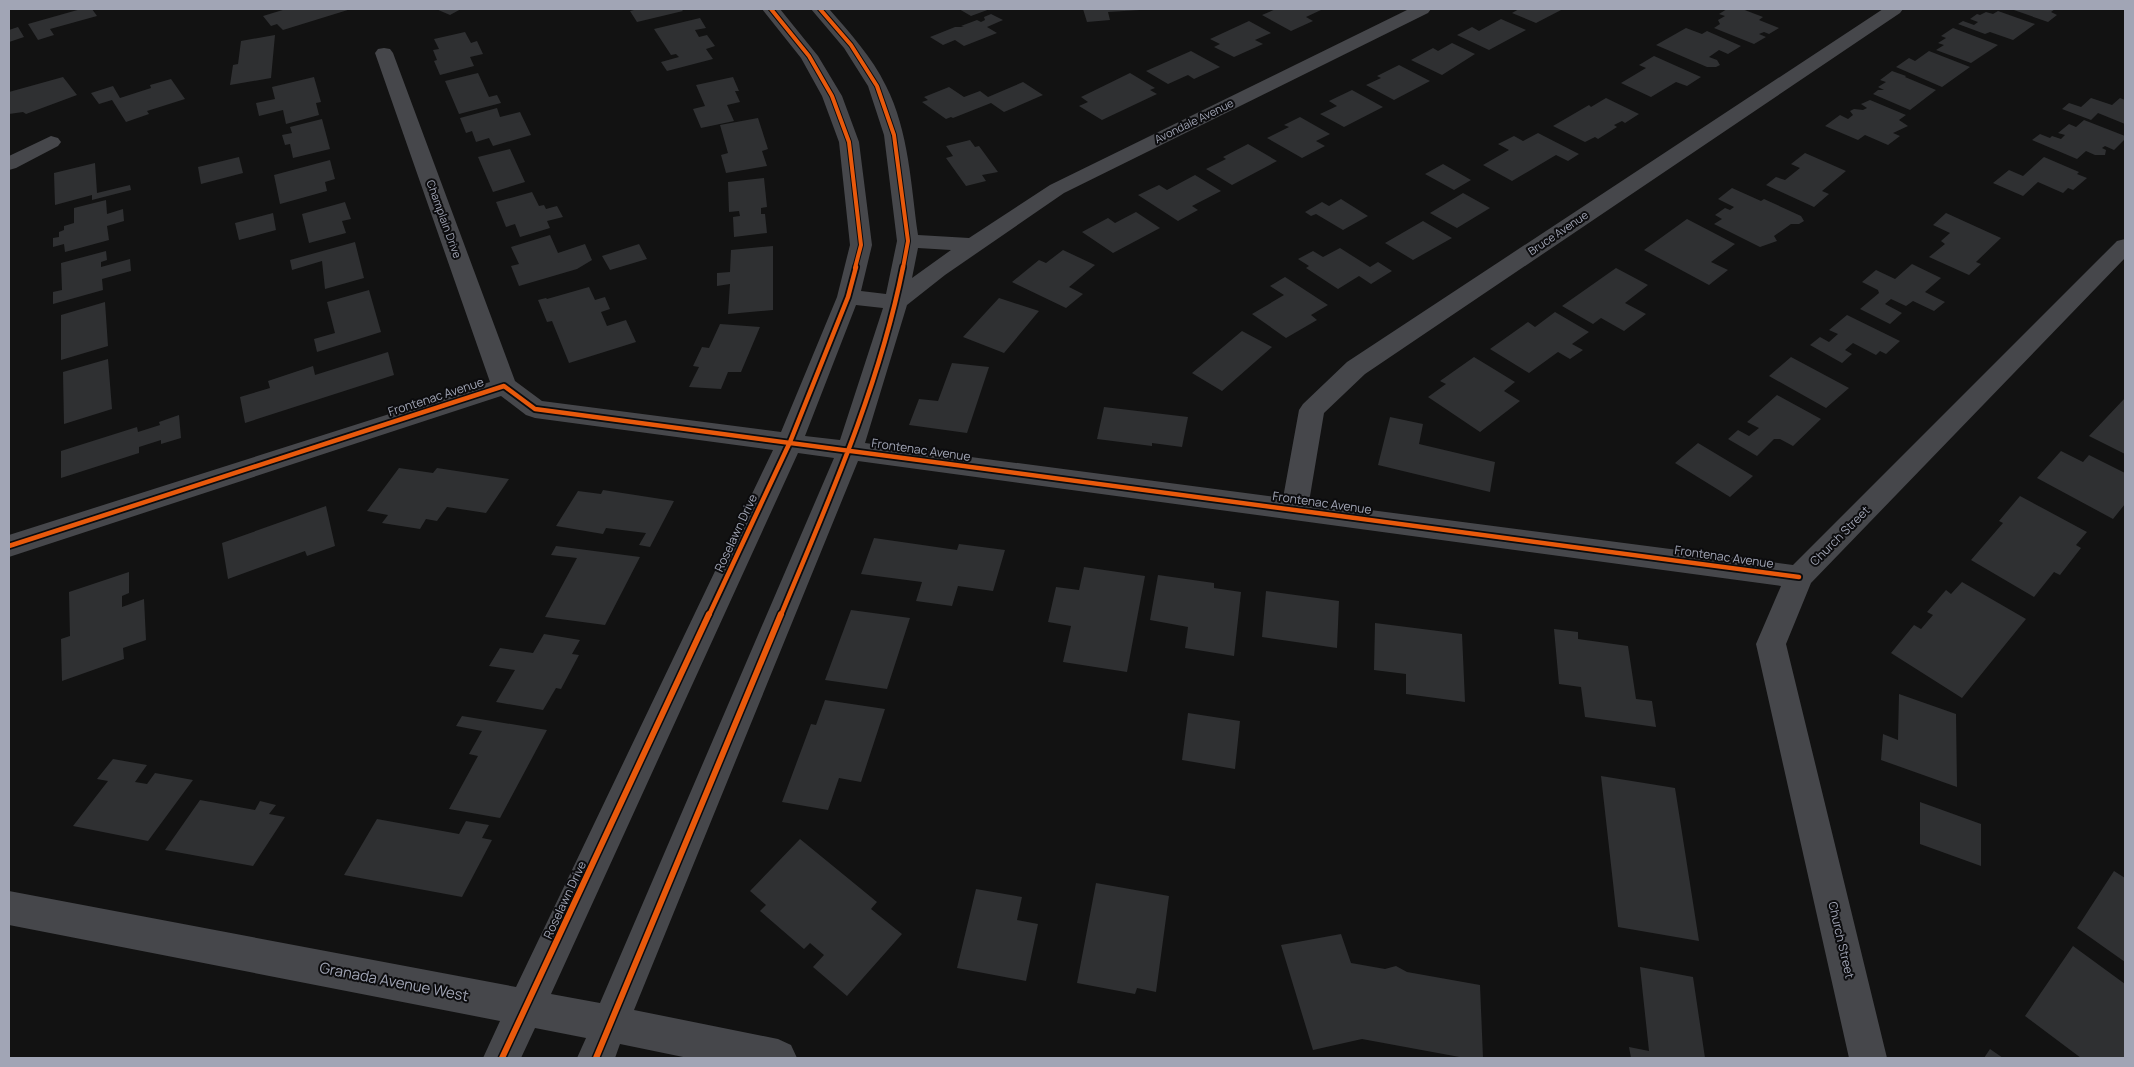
<svg xmlns="http://www.w3.org/2000/svg" width="2134" height="1067" viewBox="0 0 2134 1067" font-family="Manrope,sans-serif">
<style>
.building{fill:#2f3032}
.lines{fill:none;stroke-linecap:round;stroke-linejoin:round}
.minor{fill:#46474b;fill-rule:evenodd}
.cycleway-far2-casing{stroke:#0c0c0e;stroke-width:6}
.cycleway-far1-casing{stroke:#0c0c0e;stroke-width:8}
.cycleway-casing{stroke:#0c0c0e;stroke-width:9}
.cycleway-far2{stroke:#e8590c;stroke-width:4}
.cycleway-far1{stroke:#e8590c;stroke-width:4.5}
.cycleway{stroke:#e8590c;stroke-width:6}
.labels{text-anchor:middle;stroke-width:4;stroke-linejoin:round;paint-order:stroke}
.far-street-label{font-size:11px;fill:#a1a5b5;stroke:#0c0c0e}
.street-label{font-size:12px;fill:#a1a5b5;stroke:#0c0c0e}
.near-street-label{font-size:15px;fill:#a1a5b5;stroke:#0c0c0e}
</style>
<rect width="100%" height="100%" fill="#121212"/>
<path class="building" d="M81,9h11l5,7 -47,13 4,6 -16,5 -10,-16z
M286,9h65l-68,21 -6,-6 -6,2 -8,-10z
M436,9h25l-11,6z
M638,9h43l2,2 -46,11 -7,-11z
M959,9h31l-19,7z
M1083,9h57v1l-32,2 2,8 -23,2z
M1276,9h42l3,1 -15,7 7,4 -22,10 -29,-16z
M1519,9h44l-27,14 -24,-10z
M1727,9h15l21,8 -4,3 20,8 -10,6 -5,-2 -5,2 7,3 -12,7 -40,-16 6,-4 -2,-4 7,-4 -6,-2z
M2011,9h44l-4,3 6,3 -9,7z
M1998,11l37,13 -22,16 -23,-8 -5,2 -27,-10 5,-3 11,4 4,-3 -8,-3 7,-5 3,1 6,-3 7,2z
M991,14l12,6 -16,7 10,6 -33,13 -9,-6 -12,5 -13,-8 25,-10h9l-3,-1 16,-6 4,2 4,-2 -1,-3z
M700,18l6,10 -11,2 4,7 8,-2 8,11 -9,3 7,10 -46,12 -6,-9 18,-5 -3,-3 -5,1 -17,-26z
M1501,19l25,11 -37,20 -32,-15 15,-8 7,4z
M1249,21l22,12 -16,7 8,4 -29,13 -20,-10 6,-3 -10,-5z
M18,27l6,10 -15,5v-12z
M1686,28l16,6 5,-3 34,15 -13,8 -9,-4 -10,7 8,3 3,5 -4,2h-9l-51,-22z
M1953,28l45,17 -27,18 -35,-13 8,-5 -6,-2 8,-5 -5,-2z
M465,32l6,11 6,-2 6,13 -13,3 4,9 -34,9 -6,-14 3,-1 -4,-10 6,-1 -5,-10z
M275,35l-4,43 -41,7 3,-20 5,-1 3,-23z
M1452,43l23,11 -33,21 -31,-15 22,-12 5,3z
M1191,51l29,16 -26,12 -6,-4 -20,9 -22,-13z
M1929,51l41,16 -28,20 -46,-20 13,-9 6,3z
M1654,56l47,21 -14,9 -11,-4 -25,15 -30,-14 25,-15 -7,-3z
M1399,65l31,16 -36,19 -28,-15 15,-7 -4,-2z
M1892,71l14,5 -1,1 31,13 -26,20 -37,-16 5,-4h6l-6,-3 8,-5 -6,-2z
M478,73l11,24 8,-2 4,8 -42,11 -14,-33z
M1130,73l25,15 -5,2 7,4 -55,26 -23,-14 9,-4 -7,-5z
M63,77l14,18 -51,19 -3,-2 -14,2v-22z
M314,77l7,25 -5,1 3,12 -33,9 -3,-14 -24,6 -3,-13 19,-4 -3,-12z
M733,77l6,14h-4l5,11 -13,3 7,16 -33,7 -8,-19 12,-3 -9,-21z
M171,79l14,20 -38,12 2,3 -23,8 -14,-22 -13,4 -8,-11 22,-7 7,12 31,-10 -1,-3z
M1023,82l20,13 -39,17 -13,-9 -38,15 -2,-1 -5,2 -24,-17 6,-2 -4,-3 25,-10 15,10 16,-6 8,6z
M1352,90l31,17 -39,20 -24,-13 17,-8 -8,-5z
M1606,98l33,16 -14,9 -3,-2 -8,4 3,2 -19,12 -3,-2 -10,5 -32,-16 36,-21 2,2z
M2091,98l21,7 8,-7 5,2v24l-27,-11 -7,7 -29,-11 7,-6 12,4z
M1870,100l36,15 -7,5 9,6 -15,7 7,3 -12,9 -23,-10 -7,5 -33,-14 15,-11 8,4 5,-4 -3,-4 4,-2 9,1 4,-2 -6,-4z
M497,108l3,9 20,-5 11,23 -38,11 -4,-8 -13,4 -4,-11 -6,2 -6,-15z
M1300,117l30,17 -14,7 9,5 -23,12 -35,-20 22,-11 -5,-2z
M758,118l10,31 -6,2 5,15 -41,7 -5,-18 7,-2 -8,-28z
M322,119l8,30 -37,9 -3,-14 -5,1 -3,-10 10,-2 -2,-6z
M2084,120l41,16v3l-11,11 -9,-4 -3,2 4,2 -1,5h-10l-9,-4 -9,8 -45,-19 8,-6 10,4 2,-2 9,3 4,-4 -7,-2 11,-9 7,3z
M1538,133l41,21 -11,7 -12,-6 -44,26 -29,-16 26,-15 -11,-6 16,-8 9,5z
M970,140l5,7 4,-1 19,26 -16,3 4,6 -20,5 -20,-28 7,-2 -7,-10z
M1248,144l29,17 -45,24 -26,-16 20,-10 -3,-2z
M510,149l15,33 -32,10 -15,-35z
M1805,153l41,18 -24,20 7,3 -15,13 -48,-22 10,-8 9,3 15,-12 -9,-4z
M239,157l4,16 -42,11 -3,-17z
M2044,157l35,15 -2,2 10,4 -14,12 -5,-2 -5,5 -25,-11 -15,14 -30,-13 16,-13 14,6z
M330,160l5,19 -10,3 2,9 -47,13 -6,-29z
M95,163l2,30 33,-8 1,5 -39,10v-5l-37,10 -1,-32z
M1443,164l28,16 -17,10 -29,-16z
M1195,175l26,16 -29,15 6,4 -20,11 -40,-26 21,-10 8,5z
M764,178l3,29 -6,1v6h4l2,19 -33,4 -1,-20 7,-1 -1,-5 -10,1 -1,-30z
M1732,188l29,13 3,-2 37,17 3,5 -5,3h-8l-17,12 3,5 -17,6 -46,-23 8,-5 -7,-4 10,-7 5,2 4,-3 -16,-8z
M532,192l7,14 5,-1 2,4 11,-3 6,11 -16,4 3,7 -30,9 -5,-13 -9,3 -10,-25z
M1463,193l27,15 -33,20 -27,-15z
M1341,199l27,17 -25,14 -27,-16 -5,2 -6,-4 17,-10 7,4z
M106,200l1,14 16,-5 1,12 -17,5 2,14 -44,12 -1,-8 -11,3v-9l6,-1v-5l5,-2v-4l10,-3v-15z
M345,202l6,17 -9,2 4,12 -37,10 -7,-29z
M1136,212l24,16 -47,25 -31,-21 26,-14 7,5z
M273,213l3,17 -37,10 -4,-17z
M1946,213l55,25 -25,24 5,2 -12,11 -40,-18 16,-13 -4,-3 9,-8 -17,-8z
M1687,219l48,25 -24,18 17,8 -19,15 -65,-35z
M1423,221l29,17 -39,22 -28,-17z
M550,235l8,18 27,-9 7,16 -15,9 -58,17 -8,-20 8,-2 -8,-17z
M355,242l9,36 -39,11 -3,-28 -30,9 -2,-10z
M639,244l8,15 -37,11 -8,-14z
M773,246v64l-45,4 2,-30 -13,2v-13l13,-1 1,-22z
M1340,248l30,19 8,-5 14,9 -21,13 -12,-8 -21,13 -32,-21 3,-2 -11,-7 15,-8 10,6z
M1063,250l32,15 -26,22 14,7 -17,14 -54,-26 27,-22 7,3z
M106,251l1,9 -6,2v5l29,-8 1,12 -29,8 1,11 -50,14v-12l9,-2 -1,-27z
M1912,264l29,14 -16,14 20,10 -11,9 -21,-10 -7,5 -15,-7 -6,5 17,9 -12,11 -30,-15 19,-16 -1,-3 -16,-8 14,-12 19,9z
M1616,268l32,17 -23,18 21,11 -22,17 -23,-13 -8,6 -31,-18z
M1285,277l43,28 -17,10 6,5 -31,18 -34,-24 32,-19 -14,-9z
M589,287l6,13 10,-3 5,12 -9,3 6,14 19,-6 10,22 -67,21 -17,-42 -5,1 -9,-22 8,-2 1,1z
M369,290l12,42 -64,20 -3,-13 21,-6 -8,-31z
M999,298l40,13 -35,42 -41,-16z
M105,302l3,44 -47,14v-45z
M1555,312l34,20 -17,12 11,6 -13,9 -12,-7 -29,21 -39,-24 38,-27 7,5z
M1847,315l53,26 -14,13 -6,-3 -4,4 -23,-12 -8,7 7,4 -10,9 -32,-18 10,-8 9,5 9,-8 -9,-4z
M720,324l40,3 -19,45h-13l-7,17 -32,-2 10,-20 -6,-1 9,-19 7,1z
M1242,331l30,16 -50,44 -30,-18z
M388,352l6,23 -149,48 -5,-26 30,-9 -2,-7 45,-15 2,9z
M1474,357l41,25 -11,9 16,10 -40,31 -52,-35 18,-13 -6,-3z
M1791,357l58,31 -23,20 -57,-32z
M108,359l4,50 -48,15 -1,-52z
M952,363l37,4 -22,66 -58,-8 10,-26 19,2z
M1777,395l44,24 -28,27 -13,-7h-6l-17,17 -29,-17 10,-9 11,6 10,-8 -12,-6z
M2125,398v56l-36,-18z
M1104,407l84,10 -6,30 -30,-4v3l-55,-7z
M179,415l2,23 -20,6v-4l-22,7v6l-78,25v-27l76,-24 1,5 22,-7 -1,-3z
M1390,417l33,7 -4,20 76,18 -5,30 -112,-27z
M1698,443l55,33 -23,21 -55,-34z
M2061,451l22,11 6,-7 36,18v31l-12,15 -76,-41z
M399,468l34,5 4,-5 72,11 -23,34 -39,-6 -10,14 -11,-2 -6,10 -38,-6 6,-8 -21,-4z
M603,490l71,11 -24,46 -11,-2 7,-12 -40,-5 -3,6 -47,-8 22,-35 23,3z
M2020,496l67,36 -11,13 5,3 -21,27 -6,-3 -20,25 -63,-37 32,-37 -4,-2z
M326,506l9,40 -28,10 -2,-5 -77,28 -6,-36z
M874,538l83,12 2,-6 46,6 -12,41 -35,-5 -6,20 -36,-5 6,-19 -61,-8z
M556,546l84,11 -35,68 -60,-8 32,-59 -26,-3z
M1084,567l61,9 -18,96 -64,-10 8,-36 -23,-4 8,-35 23,3z
M129,572v21l-7,3v11l22,-8 2,41 -23,8 1,11 -62,22 -1,-42 9,-3 -1,-44z
M1158,575l56,8v5l27,4 -7,64 -49,-8 3,-21 -38,-7z
M1962,582l64,37 -64,79 -71,-45 23,-28 7,4 12,-14 -6,-3 19,-22 5,4z
M1266,591l73,10 -2,47 -75,-11z
M851,610l59,8 -23,71 -62,-9z
M1375,623l87,11 3,68 -59,-8v-20l-32,-4z
M1554,629l24,3v7l50,7 8,53 16,2 4,26 -71,-10 -4,-30 -22,-3z
M544,634l36,6 -8,14 7,1 -18,34 -5,-1 -13,22 -47,-8 19,-32 -26,-4 11,-18 33,5z
M1899,694l57,20 1,73 -76,-27 2,-26 15,6z
M825,700l60,9 -24,73 -22,-4 -11,32 -46,-8 29,-78 5,1z
M1188,713l52,8 -5,48 -53,-9z
M462,716l85,14 -47,88 -51,-9 29,-53 -9,-2 13,-23 -26,-5z
M113,759l34,6 -12,17 12,2 8,-11 38,7 -45,61 -75,-15 35,-45 -11,-2z
M1601,776l74,12 24,153 -81,-14z
M200,800l55,10 5,-9 16,4 -7,9 16,3 -32,49 -88,-16z
M1920,802l61,22v42l-61,-22z
M377,819l82,15 7,-13 23,4 -7,13 10,2 -30,57 -118,-22z
M800,839l77,63 -6,7 31,25 -55,62 -34,-29 11,-12 -14,-12 -6,6 -44,-38 6,-6 -16,-14z
M2114,871l11,7v84l-48,-34z
M1096,883l73,13 -13,96 -19,-4 -2,6 -58,-11z
M976,889l46,8 -5,23 21,4 -12,57 -69,-13z
M1341,934l10,29 34,6 11,-3 11,6 73,13 3,73h-18l-103,-19 -49,11 -32,-105z
M2073,946l52,38v74h-44l-56,-42z
M1640,967l53,10 12,81h-74l-2,-11 20,4z
M1990,1049l13,9h-19z"/>
<g class="lines">
<path class="minor" d="M762,9h18l38,47 24,40 17,46 13,103 -11,46 25,3 11,-53 -13,-106 -16,-49 -24,-38 -33,-39h18c21,24 43,48 57,77 23,45 25,100 32,149l51,3 81,-53 359,-176h22l-3,4 -364,180 -119,82 -38,30 -42,138 418,55 16,-88 4,-6 44,-42 536,-353h20l-3,4 -535,361 -41,39 -15,89 484,63 324,-324 8,-2v19l-314,325 -25,61 101,414h-38l-93,-414 25,-58 -923,-125 -224,549 144,29 13,6 6,13h-109l-68,-14 -5,14h-38l9,-20 -51,-10 -14,30h-38l17,-37 -491,-96v-34l507,96 257,-537 -238,-32 -9,-3 -25,-19 -492,161v-22l481,-153 -115,-329 3,-4 6,-1 6,1 3,4 122,328 27,20 239,31 56,-135 13,-52 -11,-103 -17,-46 -21,-38zM918,248l33,2 -39,28zM856,305l27,3 -43,132 -35,-4zM798,453l36,5 -234,545 -49,-9z
M51,136l7,2 3,4 -3,4 -42,22 -7,2v-14z"/>
<defs>
<path id="cycleway-far2" d="M771,9l38,47 23,40 17,46 12,103 -6,23
M820,9l31,36 26,41 17,49 14,106 -5,27"/>
<path id="cycleway-far1" d="M9,546l495,-160 31,23 1264,168
M709,615l81,-173 58,-145 8,-30
M781,615c47,-113 98,-227 122,-348"/>
<path id="cycleway" d="M502,1058l207,-444
M596,1058l185,-444"/>
</defs>
<use href="#cycleway-far2" class="cycleway-far2-casing"/>
<use href="#cycleway-far1" class="cycleway-far1-casing"/>
<use href="#cycleway" class="cycleway-casing"/>
<use href="#cycleway-far2" class="cycleway-far2"/>
<use href="#cycleway-far1" class="cycleway-far1"/>
<use href="#cycleway" class="cycleway"/>
</g>
<g class="labels">
<g class="far-street-label">
<text transform="translate(1194 121) rotate(-26)" y="4">Avondale Avenue</text>
<text transform="translate(444 219) rotate(70)" y="4">Champlain Drive</text>
<text transform="translate(1558 233) rotate(-34)" y="4">Bruce Avenue</text>
</g>
<g class="street-label">
<text transform="translate(436 397) rotate(-18)" y="4">Frontenac Avenue</text>
<text transform="translate(921 450) rotate(8)" y="4">Frontenac Avenue</text>
<text transform="translate(1322 503) rotate(8)" y="4">Frontenac Avenue</text>
<text transform="translate(736 533) rotate(-65)" y="4">Roselawn Drive</text>
<text transform="translate(1840 536) rotate(-45)" y="4">Church Street</text>
<text transform="translate(1724 557) rotate(8)" y="4">Frontenac Avenue</text>
<text transform="translate(565 900) rotate(-65)" y="4">Roselawn Drive</text>
<text transform="translate(1841 940) rotate(77)" y="4">Church Street</text>
</g>
<g class="near-street-label">
<text transform="translate(394 982) rotate(11)" y="5">Granada Avenue West</text>
</g>
</g>
<rect width="2134" height="1067" fill="none" stroke="#a1a5b5" stroke-width="20"/>
</svg>
